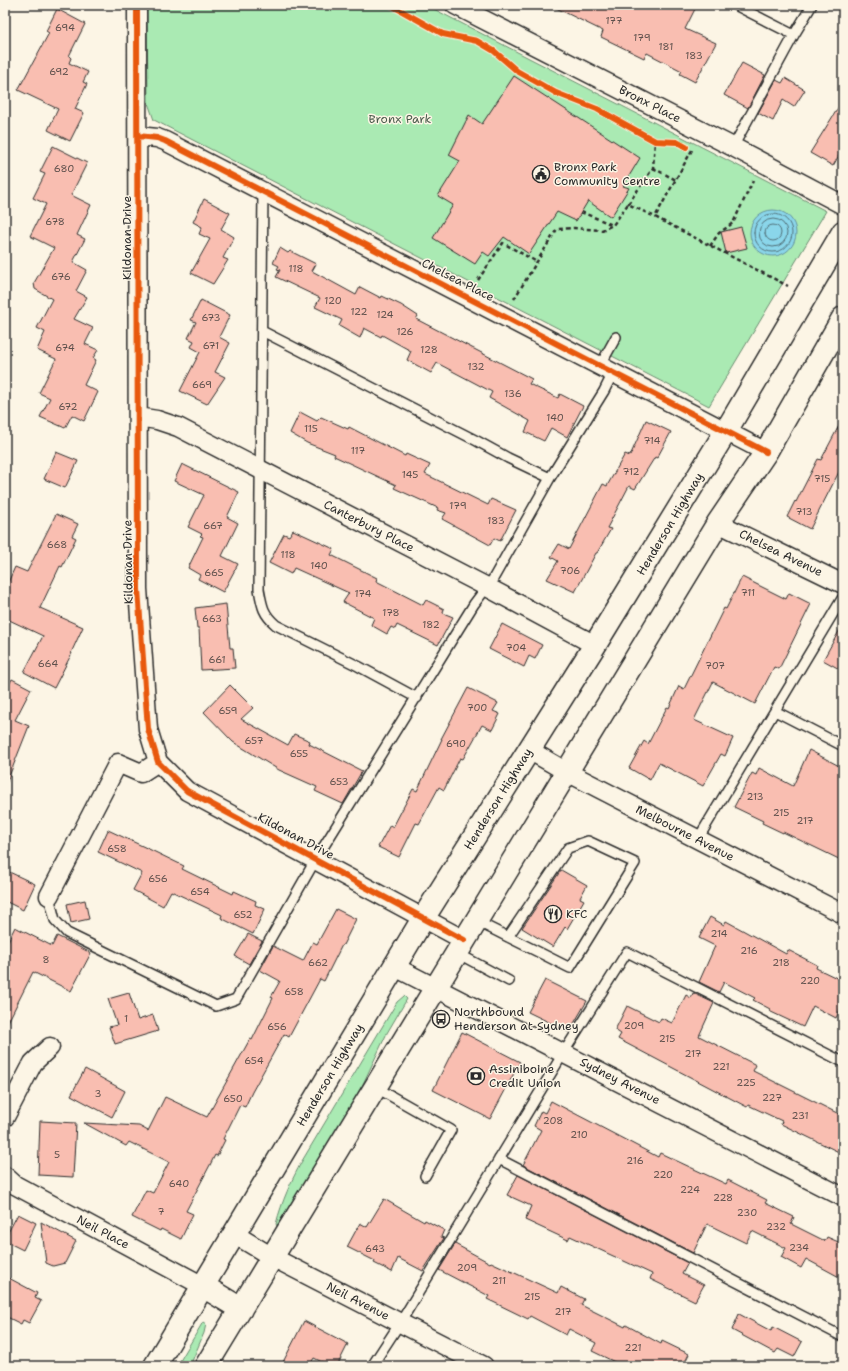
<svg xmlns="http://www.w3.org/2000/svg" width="848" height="1371" viewBox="0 0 848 1371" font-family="'Shantell Sans',sans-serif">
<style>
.green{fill:#aaeab3;stroke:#6a8a6f}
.water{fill:#8ad6ea;stroke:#64929e}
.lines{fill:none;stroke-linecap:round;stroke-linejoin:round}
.shore{stroke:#516f77;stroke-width:1}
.building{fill:#f9beb1;stroke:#2b2b2b}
.lane-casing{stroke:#2b2b2b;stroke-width:12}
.street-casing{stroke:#2b2b2b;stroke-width:21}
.secondary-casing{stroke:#2b2b2b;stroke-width:25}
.path{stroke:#2b2b2b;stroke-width:2.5;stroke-dasharray:4 3;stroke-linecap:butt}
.lane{stroke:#fcf5e5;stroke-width:9}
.street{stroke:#fcf5e5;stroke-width:18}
.secondary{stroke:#fcf5e5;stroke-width:22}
.cycleway-casing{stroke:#fcf5e5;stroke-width:8}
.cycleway{stroke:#e8590c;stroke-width:6}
.labels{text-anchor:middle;stroke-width:3;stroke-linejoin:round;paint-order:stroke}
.number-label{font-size:10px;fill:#5e504c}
.street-label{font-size:12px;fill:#2b2b2b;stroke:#fcf5e5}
.park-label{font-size:12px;fill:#4b5b4d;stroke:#fcf5e5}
.poi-label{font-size:12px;fill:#2b2b2b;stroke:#fcf5e5;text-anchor:start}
</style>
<rect width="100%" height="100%" fill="#fcf5e5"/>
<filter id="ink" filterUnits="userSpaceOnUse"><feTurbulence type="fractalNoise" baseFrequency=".025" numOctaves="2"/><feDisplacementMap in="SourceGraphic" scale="8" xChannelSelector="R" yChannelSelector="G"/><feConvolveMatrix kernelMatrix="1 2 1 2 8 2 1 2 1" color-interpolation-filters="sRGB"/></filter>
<g filter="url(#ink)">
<path class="green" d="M147,5h279l400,206 -117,195 -555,-286 -6,-17z
M404,996l3,3 -20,34 -25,53 -65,112 -20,28 -1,-2c6,-23 15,-43 26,-63l95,-159z
M203,1322l3,2 -2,9 -14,33h-13z"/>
<path class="water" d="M750 233a23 23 0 1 1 46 0a23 23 0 1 1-46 0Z"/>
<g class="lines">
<path class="shore" d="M754 233a19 19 0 1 1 38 0a19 19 0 1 1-38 0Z
M759 233a14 14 0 1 1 28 0a14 14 0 1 1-28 0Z
M765 233a8 8 0 1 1 16 0a8 8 0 1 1-16 0Z"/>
</g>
<path class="building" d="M550,5h147l-12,24 31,14 -21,39 -15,-8 2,-3 -35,-18 -3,5 -43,-21 2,-6z
M57,9l28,15 -16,32 2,2 -2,5 19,9 -5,10 4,2 -12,25 9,4 -14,28 -22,-11 10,-21 -40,-19 31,-57 -3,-2z
M742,63l23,12 -17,33 -24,-13z
M514,76l126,82 -17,28 6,2 -18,29 -23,-16 -12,20 -19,-9 -28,42 -25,-17 -15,19 -6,-4 -8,12 -42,-26 20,-33 -15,-9 22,-35 -11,-6 20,-40 13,9z
M785,78l20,12 -11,17 -11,-7 -10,21 -15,-8 18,-33 6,3z
M843,100v48l-10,18 -23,-13z
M53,146l34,17 -16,32 20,10 -14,30 8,4 -12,23 14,8 -11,21 11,6 -13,22 19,9 -8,16 13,6 -5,8 3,2 -12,25 14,7 -14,29 -12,-6 -7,13 -25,-11 10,-19 -11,-5 17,-34 -19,-9 8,-18 -8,-4 15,-29 -17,-10 -1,-6 20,-35 -24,-12 16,-32 -13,-6 12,-24 -5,-2z
M204,199l26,14 -9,16 13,8 -11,21 5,2 -15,24 -22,-11 19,-34 -11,-5 3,-7 -9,-5z
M741,227l6,21 -21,5 -5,-21z
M280,248l8,5 2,-2 26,13 -4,7 44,24 4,-8 21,11 1,-2 19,9 17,11 -2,3 116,60 -3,5 29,14 2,-4 23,12 -16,31 -16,-9 -7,13 -19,-9 5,-11 -41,-23 3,-6 -55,-29 -6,10 -24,-13 4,-9 -29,-16 -1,2 -17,-9 -4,10 -21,-12 3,-6 -27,-13 5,-9 -44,-21 4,-7 -3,-1 2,-3 -6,-3z
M201,300l29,15 -11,22 11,6 -15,29 10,5 -18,27 -27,-13 20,-39 -9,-5 3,-6 -6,-3 8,-16 -5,-2z
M300,412l17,9 4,-4 27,12 1,-2 56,29 1,-2 24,11 -5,9 63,31 3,-6 25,11 -16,31 -6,-3 -4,7 -48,-26 4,-6 -9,-3 1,-2 -44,-20 2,-3 -62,-29 1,-2 -28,-11 -17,-10z
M843,418v46l-33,65 -23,-12 8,-16 1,1 4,-8 18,-35 3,1z
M646,420l25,12 -14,26 -2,-1 -20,32 -6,-3 -22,42 4,1 -14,24h-1l-21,39 -28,-13 11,-18 -7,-4 8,-13 10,5 34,-65 4,2 18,-32 5,2z
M56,452l22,9 -13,27 -21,-9z
M182,464l57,28 -12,25 11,6 -16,33 16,8 -15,28 -25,-13 2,-4 -12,-7 15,-31 -3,-1 2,-2 -14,-7 16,-32 -30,-14z
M56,514l22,10 -6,12 4,2 -14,29 -2,-1 -20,42 43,19 -12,26h1l-18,35 -30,-16 19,-36 -38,-18v-29l10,-22 12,5z
M293,530l41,19 -3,6 46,23 -1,3 6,3 41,21 3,-5 18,9 -1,4 10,4 -15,28 -41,-20 -2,4 -4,-2 -4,7 -16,-9 3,-7 -31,-16 6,-9 -55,-25 -3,6 -22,-11 15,-29 5,2z
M742,577l44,22 3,-6 22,11 -32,65 -5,-2 -19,37 -42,-22 -19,38 39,18 -8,18 -4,-2 -18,32 -44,-23 -9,17 -21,-12 15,-27 4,3 19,-37 2,1 10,-22 5,3 40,-81 2,1z
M226,604l4,44h3l2,20 -34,2 -2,-42h-2l-2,-20z
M502,624l40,21 -7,14 -6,-3 -5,11 -35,-18z
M843,624v47l-20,-11z
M12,679l19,10 -16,31 14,6 -23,58 -1,-92z
M230,685l23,23 -12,11 47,26 6,-11 16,7 -1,3 53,27 -19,33 -28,-13 2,-4 -38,-17 -46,-28 -29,-30z
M468,688l30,15 -5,8 7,3 -8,16 -10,-5 -19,34 -3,-1 -16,32 -5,-3 -20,37 -3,-1 -17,34 -21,-10 12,-22 3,2 20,-38 4,2 25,-52h-1z
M809,750l34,18v93l-60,-29v1l-21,-10 1,-2 -29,-14 18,-34 4,2 3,-7 34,18z
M108,830l45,21 31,15 -2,3 51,25 1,-3 22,10 -1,4 10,4 -12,25 -32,-16 1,-3 -51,-24 -8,15 -30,-16 9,-17 -44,-21z
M5,870l30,14 -12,26 -18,-9z
M561,870l26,15 -7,13 4,2 -17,29 -2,-2 -12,20 -31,-19z
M85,900l4,19 -18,4 -4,-19z
M336,909l20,10 -13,26h-1l-18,36 -4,-2 -31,58 -5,-3 -32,58 -7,15 -5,-2 -17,34 2,1 -8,16 -2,-1 -5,10 -24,46 7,3 -12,25 -20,-10 -1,2 -28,-14 14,-27 7,3 16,-31 -40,-20 -3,4 -42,-23 55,3 9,5 17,-34 42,20 43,-78 2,1 21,-42 -2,-1 9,-16 -20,-11 13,-24 30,15 10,-19 4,2z
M710,917l14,8 2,-4 60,33 2,-4 29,15 -1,3 27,13v22l-7,15 -23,-12 -10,21 -34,-16 1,-2 -17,-9 2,-2 -31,-16 -5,10 -20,-10 16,-36 -16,-8z
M15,927l37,19 5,-10 34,17 -20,38 -38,-19 -28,56v-81z
M248,934l14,7 -13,23 -14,-8z
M545,980l42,21 -18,31 -41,-20z
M129,993l9,27 15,-5 5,16 -43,13 -6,-17 8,-2 -9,-26z
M693,993l21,10 -15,33 57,29 -3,6 90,45v38l-62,-30 1,-3 -34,-16 -1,2 -129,-68 3,-5 -6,-4 12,-24 32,16 2,-4 11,5 14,-28 5,3z
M462,1032l58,30 -30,57 -57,-29z
M85,1069l40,22 -13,26 -41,-22z
M551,1101l107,56 2,-4 66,31 2,-4 39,20 -2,3 29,14 -3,7 34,17 2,-4 16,7v35l-37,-20 -5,9 -20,-11 5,-9 -34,-17 -6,12 -39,-19 -14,29 -170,-88 18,-35 -7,-4 7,-15 4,2z
M40,1121l36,2 -3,54 -35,-2z
M518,1175l170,88 -6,11 22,11 -9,16 -45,-22 2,-5 -82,-38 -2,4 -43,-20 6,-14 -24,-11z
M384,1199l40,23 1,-2 19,10 -3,7 3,1 -21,33 -25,-13 -6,14 -18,-9 1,-2 -28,-14 13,-24 7,4z
M18,1214l18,9 -13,27 -18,-9v-3z
M41,1222l35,19 -11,22 -12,3 -7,-3z
M455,1244l35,19 1,-1 67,31 3,-6 23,12 -3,6 44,22 1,-2 35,19 1,-3 27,13 -6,12h-60l-31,-15 4,-8 -27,-14 -3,6 -36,-19 -2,3 -41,-20 2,-3 -50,-26z
M5,1276l32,17 -2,5 6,3 -12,22 -6,-3 -2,4 -16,-8z
M739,1314l32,17 2,-4 29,15 -8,15 -16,-8 -3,4 -43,-23z
M304,1321l44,23 -11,22h-7l-16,-8 -5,8h-28z"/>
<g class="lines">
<defs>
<path id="lane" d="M735,5l59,30
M733,147l61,-112 18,-30
M263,191l-4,398c3,17 4,25 17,36l82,41 59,32
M262,331l215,110 31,17 42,20
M600,366l16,-29
M775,711l68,35
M698,839l145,-242
M49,896l6,24 12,13 149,73 20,-7 80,-140 158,-255 19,-25 57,-101 54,-87 9,-18
M476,921c32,16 63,31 94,47l65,-105 -47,-22 -20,7 -60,89
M457,953l52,28
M375,1087l76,43 -26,46
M499,1159l344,178
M372,1366l28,-43 164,-271 63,-100 216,110"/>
<path id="street" d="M137,5l1,584 10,140 10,33 29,29 277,149
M455,5l278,142 110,58
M138,136l19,2 8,3 601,311
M138,417l19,3 21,7 309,160 108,58
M718,523l125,61
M529,750l38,22 276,142
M49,896l69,-133 23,10 17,-11
M395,967l448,230
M5,1117l28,-54 17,-16
M5,1176l10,9 188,101
M234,1234l38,23 212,109"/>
<path id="secondary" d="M203,1286l38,23
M155,1366l269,-449 171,-272 131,-214 117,-199
M206,1366l512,-843 48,-71 77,-134"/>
</defs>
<use href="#lane" class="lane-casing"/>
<use href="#street" class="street-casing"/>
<use href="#secondary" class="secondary-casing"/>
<path class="path" d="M692,150l-37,67 133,69
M653,168l23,12
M628,204l25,-36 2,-27
M581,212l32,13 15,-21 27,13
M710,246l9,-13 14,-10 20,-42
M478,280l25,-37 34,19
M514,299l43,-70 17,-1 28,2 11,-5"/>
<use href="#lane" class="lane"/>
<use href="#street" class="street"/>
<use href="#secondary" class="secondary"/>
<defs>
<path id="cycleway" d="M137,5l1,584 10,140 10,33 29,29 277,149
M391,5l52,29 34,7 17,10 23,20 39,22 41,16 58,32 22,1 9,5
M138,136l19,2 8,3 601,311"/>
</defs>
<use href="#cycleway" class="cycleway-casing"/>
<use href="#cycleway" class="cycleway"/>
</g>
</g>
<defs>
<symbol id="civic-ring" viewBox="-11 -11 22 22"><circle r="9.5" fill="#fcf5e5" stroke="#2b2b2b" stroke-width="1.5"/><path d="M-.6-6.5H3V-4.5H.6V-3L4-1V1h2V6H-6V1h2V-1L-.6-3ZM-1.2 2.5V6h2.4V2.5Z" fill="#2b2b2b"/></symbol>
<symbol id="restaurant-ring" viewBox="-11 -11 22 22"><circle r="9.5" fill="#fcf5e5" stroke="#2b2b2b" stroke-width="1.5"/><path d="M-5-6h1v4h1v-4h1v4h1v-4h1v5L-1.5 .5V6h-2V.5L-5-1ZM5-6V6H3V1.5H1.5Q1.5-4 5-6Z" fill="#2b2b2b"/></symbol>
<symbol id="bus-ring" viewBox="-11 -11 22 22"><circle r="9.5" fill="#fcf5e5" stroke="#2b2b2b" stroke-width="1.5"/><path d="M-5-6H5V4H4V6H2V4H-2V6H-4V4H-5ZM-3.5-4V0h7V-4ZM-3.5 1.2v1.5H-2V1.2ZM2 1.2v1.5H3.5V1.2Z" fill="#2b2b2b"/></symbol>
<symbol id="bank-ring" viewBox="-11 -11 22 22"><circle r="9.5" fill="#fcf5e5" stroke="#2b2b2b" stroke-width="1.5"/><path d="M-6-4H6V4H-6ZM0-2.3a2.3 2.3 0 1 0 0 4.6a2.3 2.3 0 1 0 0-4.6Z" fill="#2b2b2b"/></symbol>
</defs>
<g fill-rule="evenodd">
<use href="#civic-ring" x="531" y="164" width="20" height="20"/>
<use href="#restaurant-ring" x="543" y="904" width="20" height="20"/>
<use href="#bus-ring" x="431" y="1009" width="20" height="20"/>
<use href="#bank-ring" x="466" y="1066" width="20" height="20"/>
</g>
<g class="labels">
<g class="number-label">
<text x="614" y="24">177</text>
<text x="65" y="31">694</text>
<text x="642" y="41">179</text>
<text x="666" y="50">181</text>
<text x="694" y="59">183</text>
<text x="59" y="75">692</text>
<text x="64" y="172">680</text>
<text x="55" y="225">678</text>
<text x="296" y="272">118</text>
<text x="61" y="280">676</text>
<text x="333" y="304">120</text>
<text x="359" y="315">122</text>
<text x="385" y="318">124</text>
<text x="211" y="321">673</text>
<text x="405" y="335">126</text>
<text x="211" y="349">671</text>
<text x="65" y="351">674</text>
<text x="429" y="353">128</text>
<text x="476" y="370">132</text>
<text x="202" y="388">669</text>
<text x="513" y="397">136</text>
<text x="68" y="410">672</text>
<text x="555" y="421">140</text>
<text x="311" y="432">115</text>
<text x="652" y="444">714</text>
<text x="358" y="454">117</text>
<text x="631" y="475">712</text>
<text x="410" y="478">145</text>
<text x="822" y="482">715</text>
<text x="458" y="509">179</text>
<text x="804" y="515">713</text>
<text x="496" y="524">183</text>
<text x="213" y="529">667</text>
<text x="57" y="548">668</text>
<text x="288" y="558">118</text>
<text x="319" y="569">140</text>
<text x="570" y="574">706</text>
<text x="214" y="576">665</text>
<text x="748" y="596">711</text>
<text x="363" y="597">174</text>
<text x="391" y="616">178</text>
<text x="212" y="622">663</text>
<text x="431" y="628">182</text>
<text x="516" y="651">704</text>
<text x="217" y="663">661</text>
<text x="48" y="667">664</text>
<text x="715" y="669">707</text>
<text x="477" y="711">700</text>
<text x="228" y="714">659</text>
<text x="254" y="744">657</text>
<text x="456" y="747">690</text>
<text x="299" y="757">655</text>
<text x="339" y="785">653</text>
<text x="755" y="800">213</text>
<text x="781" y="816">215</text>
<text x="805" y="824">217</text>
<text x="117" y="852">658</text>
<text x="158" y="882">656</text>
<text x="200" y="895">654</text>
<text x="243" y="918">652</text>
<text x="719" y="937">214</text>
<text x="749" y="954">216</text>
<text x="46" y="963">8</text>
<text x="318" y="966">662</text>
<text x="781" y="966">218</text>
<text x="810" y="984">220</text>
<text x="294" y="995">658</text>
<text x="126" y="1022">1</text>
<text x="634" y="1029">209</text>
<text x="277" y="1030">656</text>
<text x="667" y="1042">215</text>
<text x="693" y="1057">217</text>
<text x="254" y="1064">654</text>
<text x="721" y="1070">221</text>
<text x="746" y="1086">225</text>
<text x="98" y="1097">3</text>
<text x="772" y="1101">227</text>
<text x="233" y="1102">650</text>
<text x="800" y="1119">231</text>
<text x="553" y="1124">208</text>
<text x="579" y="1138">210</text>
<text x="57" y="1158">5</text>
<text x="635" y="1164">216</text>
<text x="663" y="1178">220</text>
<text x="179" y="1187">640</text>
<text x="690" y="1193">224</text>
<text x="723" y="1201">228</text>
<text x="161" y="1215">7</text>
<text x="747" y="1216">230</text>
<text x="776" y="1230">232</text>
<text x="799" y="1251">234</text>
<text x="375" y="1252">643</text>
<text x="467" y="1271">209</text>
<text x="499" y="1284">211</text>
<text x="532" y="1300">215</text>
<text x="563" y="1315">217</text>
<text x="633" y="1351">221</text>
</g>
<g class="street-label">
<text transform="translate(650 104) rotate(27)" y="4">Bronx Place</text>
<text transform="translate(127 238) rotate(-90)" y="4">Kildonan Drive</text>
<text transform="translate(458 280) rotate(27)" y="4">Chelsea Place</text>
<text transform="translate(670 524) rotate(-59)" y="4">Henderson Highway</text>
<text transform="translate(369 526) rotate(27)" y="4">Canterbury Place</text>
<text transform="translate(781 553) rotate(26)" y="4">Chelsea Avenue</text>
<text transform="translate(128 562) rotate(-91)" y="4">Kildonan Drive</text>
<text transform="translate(498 799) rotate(-58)" y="4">Henderson Highway</text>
<text transform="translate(685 833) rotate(27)" y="4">Melbourne Avenue</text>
<text transform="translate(296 836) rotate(28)" y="4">Kildonan Drive</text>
<text transform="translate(330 1075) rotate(-59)" y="4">Henderson Highway</text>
<text transform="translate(620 1081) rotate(27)" y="4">Sydney Avenue</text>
<text transform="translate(103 1232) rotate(28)" y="4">Neil Place</text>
<text transform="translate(358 1301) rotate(27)" y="4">Neil Avenue</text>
</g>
<g class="park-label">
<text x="400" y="123">Bronx Park</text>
</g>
<g class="poi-label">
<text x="554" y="171">Bronx Park<tspan x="554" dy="14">Community Centre</tspan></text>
<text x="566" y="918">KFC</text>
<text x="454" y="1016">Northbound<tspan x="454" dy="14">Henderson at Sydney</tspan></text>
<text x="489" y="1073">Assiniboine<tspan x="489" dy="14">Credit Union</tspan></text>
</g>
</g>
<rect width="848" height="1371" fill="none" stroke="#fcf5e5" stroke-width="20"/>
<rect x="10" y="10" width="828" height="1351" fill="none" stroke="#2b2b2b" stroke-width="1.5" filter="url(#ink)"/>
</svg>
